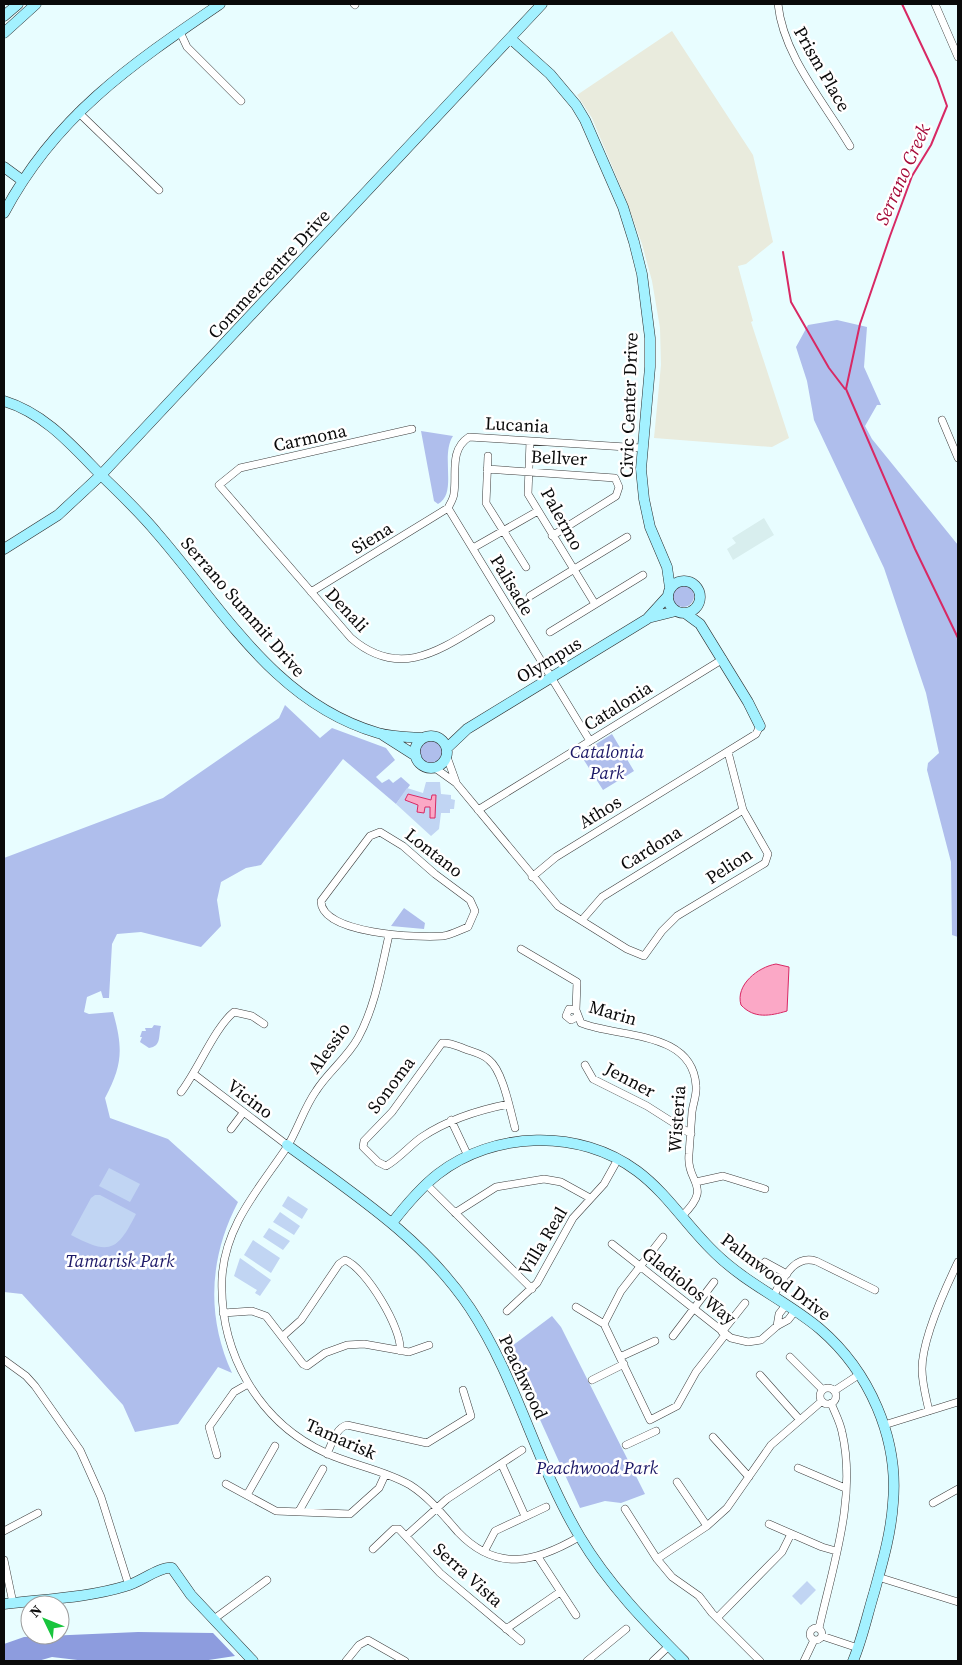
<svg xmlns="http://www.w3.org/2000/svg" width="962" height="1665" viewBox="0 0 962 1665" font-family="'Source Serif 4',serif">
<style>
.industrial{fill:#e9ebdd}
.green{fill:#afbeec}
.forest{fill:#8d9cde}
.pitch{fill:#c1d5f3}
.plaza{fill:#d8eeee}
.water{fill:#fba8c6;stroke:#d82964}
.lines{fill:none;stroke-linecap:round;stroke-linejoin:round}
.stream{stroke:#d82964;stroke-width:2}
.street-casing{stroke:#3d3d3d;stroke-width:8}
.secondary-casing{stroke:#2c2c2c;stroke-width:11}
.street{stroke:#fff;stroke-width:7}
.secondary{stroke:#a3f1ff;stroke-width:10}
.labels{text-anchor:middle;stroke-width:5;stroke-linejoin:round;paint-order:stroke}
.street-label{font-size:18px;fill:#0a0a0a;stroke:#fff}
.park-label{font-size:18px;font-style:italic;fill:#1b1766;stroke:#fff}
.water-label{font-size:19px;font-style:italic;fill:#a50b39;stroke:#fff}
</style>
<rect width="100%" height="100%" fill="#e8fdff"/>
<path class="industrial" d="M672,31l81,124 20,87 -27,22 -8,2 15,55 -2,1 38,116 -17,9 -118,-9 7,-73 -1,-37 -8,-47 -10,-37 -17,-47 -33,-79 -15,-23z"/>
<path class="green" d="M837,320l30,7 -3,40 17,38h-4l-12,21 7,13 86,106v392l-6,-2 -1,-73 -24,-92 1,-7 11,-10 -13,-60 -42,-125 -70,-148 -7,-39 -11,-34 12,-22z
M421,431l32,5c-13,20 5,57 -15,68l-4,-3z
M672 596a11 11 0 1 1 22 0a11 11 0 1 1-22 0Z
M285,705l35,33 12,-10 54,20 9,12 -19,17 6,6 7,-4 4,4 8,-6 9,8 -14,19 -53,-45 -82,106 -15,3 -25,14 -4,18 4,26 -20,21 -60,-15 -24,2 -5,10 -3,54h-6l-2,-7 -14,6 -3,15 5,2 24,-2c10,36 10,52 -8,86l5,20 58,21 70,63c-29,56 -32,114 -6,171l-14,-6 -40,57 -43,8 -12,-27 -101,-111 -18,-2v-434l159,-60 116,-80z
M612,734l22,37 -31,19 -23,-36z
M420 752a11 11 0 1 1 22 0a11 11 0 1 1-22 0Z
M404,908l21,15 -1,6 -33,-3z
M154,1025l7,1c-3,10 1,20 -12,22l-9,-6 2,-5h-2l2,-6h4l-1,-3h7z
M552,1316l9,11 84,167 -24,9 -16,-2 -25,7 -72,-159z"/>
<path class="forest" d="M138,1632l75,1 22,23 -33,5h-116l-34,-4 -14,4h-34v-17l20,-7z"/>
<path class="pitch" d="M426,782h14l1,12 10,1v4l4,1 -1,9h-4v4h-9l-2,16 -8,7 -35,-32 11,-16 16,5z
M109,1168l31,16 -10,18 -31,-16z
M95,1195h5l36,19c-19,38 -27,41 -65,21l20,-37z
M288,1196l20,13 -6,10 -20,-13z
M280,1212l20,14 -6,9 -21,-13z
M269,1228l21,13 -7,9 -20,-13z
M253,1240l27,18 -9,15 -27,-18z
M240,1258l31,22 -11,16 -5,-3 2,-3 -23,-14z
M807,1581l9,9 -15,15 -9,-9z"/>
<path class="plaza" d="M764,518l10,17 -41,25 -6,-11 9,-6 -4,-5z"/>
<path class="water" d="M408,794l23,6 1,-5h4l-1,23h-5v-11h-5l-1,6 -7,-1 1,-7 -13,-5z
M776,964l13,3 -2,44c-17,5 -33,8 -46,-6 -6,-20 17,-38 35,-41z"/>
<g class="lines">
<path class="stream" d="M902,4l35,74 10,28 -16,39 -19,31 -22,60 -30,88 -14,65 69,160 43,89
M783,252l8,50 38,66 16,21"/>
<defs>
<path id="street" d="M354,4l1,1
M778,4c5,51 46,98 72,142
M935,4l23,53
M180,32l7,15 54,54
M78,112l81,78
M942,420l16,38
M412,429l-172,39 -21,17 132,153c51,44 93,9 140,-19
M530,441l-2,53 67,110
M488,456l-2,47 40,64
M487,469l128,9 4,9 -3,9 -64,40
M448,508l142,233
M448,508c2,-4 6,-10 6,-15 3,-19 -5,-43 15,-56l173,11
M473,548l65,-37
M311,592l137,-84
M530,596l97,-59
M550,632l93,-57
M447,757l9,25
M435,768l21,15 102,123 69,43 17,7 18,-25 15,-15 88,-53 3,-9 -25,-44 -15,-58
M478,810l245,-151
M380,832l23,14 32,28 35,26 5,11 -7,16c-8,3 -17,8 -25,9 -25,2 -122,-2 -122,-35l49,-65z
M532,877l24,-20 200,-123 4,-8
M582,920l20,-23 141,-87
M389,935c-8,35 -14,72 -31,103 -11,20 -30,34 -42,53 -12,17 -18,38 -29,56 -28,42 -62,78 -65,131 -3,74 36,144 104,175 26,12 58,17 84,32 19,12 33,30 48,47 39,41 78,30 121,5
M521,949l56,33 -1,28 5,13c37,15 112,7 115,63 1,9 -3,17 -4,26 -1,14 -2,28 -3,42 -3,30 25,31 -7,62
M576,1010l-7,-1 -3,7 5,4 6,-3
M585,1065l8,14 54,27 44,28
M195,1075l92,70
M181,1092c17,-22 34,-65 53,-80l18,4 12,8
M509,1104c-31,6 -60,15 -87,33 -12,8 -23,22 -36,29l-8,-4 -15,-15 1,-6 28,-29 50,-69c8,-1 15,3 23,6 8,3 18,5 24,11 14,11 21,50 26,68
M451,1120l17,36
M231,1129l12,-16
M696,1182l27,-6 42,13
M426,1184l106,105
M455,1213l41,-26 48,-8 17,3 29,16
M612,1244l119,94 17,4 13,-2 16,-14 11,-6 7,-9
M765,1262l22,12
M773,1296c10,-16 20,-42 43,-35l59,29
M576,1307l28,17 46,96 27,-14 19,-34 29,-37
M507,1311l30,-28 36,-65 31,-34 14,-25
M223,1313l29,-2 14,5 37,48 4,2 18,-13 22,-8 17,-1 45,8 20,-7
M604,1324l17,-33 42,-54
M777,1326l2,-12 7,-9
M722,1332l23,-29
M283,1336l18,-16 38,-56 6,-4c21,8 58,70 55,91
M673,1336l41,-54
M620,1357l35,-16
M790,1357l33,33
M4,1360l22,16 9,10 45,64 21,47 28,89
M760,1375l40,45
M592,1380l32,-16
M820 1396a8 8 0 1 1 16 0a8 8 0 1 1-16 0Z
M834,1391l26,-17
M929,1411c-3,-14 -7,-28 -7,-42 0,-29 23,-80 36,-107
M884,1425l74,-23
M713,1437l36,40
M626,1445l30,-14
M327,1454c5,-11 9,-26 20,-29l80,18 44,-27 -8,-26
M217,1455l-8,-28 25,-35 14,-8
M502,1465l23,51
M798,1468l47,20
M677,1482l30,44
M226,1484l50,27 74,3 29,-26 6,-13
M247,1495l28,-49
M933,1503l25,-14
M625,1509l32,50 15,18 27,19 13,17 48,48
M299,1511l24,-42
M769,1524l53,23 14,4
M4,1531l34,-18
M406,1536l41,-37 75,-49
M373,1549l21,-20h5l41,44 81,68
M484,1552l11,-21 51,-24
M538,1557l38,58
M657,1559l50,-33 20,-18 44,-63 51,-44
M4,1560l9,43
M878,1577l80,25
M717,1618l65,-66 9,-18
M214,1619l53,-39
M810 1634a6 6 0 1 1 12 0a6 6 0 1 1-12 0Z
M819,1628c14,-63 38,-131 23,-196 -2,-10 -7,-19 -11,-29
M506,1629l54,-37
M822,1636l36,12
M346,1661l13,-16 9,-5 37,21
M587,1661l39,-32
M653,1661l16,-15
M804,1661l10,-21"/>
<path id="secondary" d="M4,16l14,-12
M4,33l32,-29
M511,39l39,35 26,31 9,15 38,87 11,35 8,32 8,64v29l-9,102 3,30 6,28 17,40 3,21
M4,167l19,14
M4,213c51,-97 128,-149 216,-209
M4,401c39,12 65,41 93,70 20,20 42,40 60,62 66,76 118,170 221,200 14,4 31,4 45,5
M4,549l54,-34 43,-40 441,-471
M668 597a16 16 0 1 1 32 0a16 16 0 1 1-32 0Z
M685,613l15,11 48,78 12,24
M648,618l28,-7
M383,735l33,21
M415 752a16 16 0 1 1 32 0a16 16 0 1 1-32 0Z
M447,748l20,-19 180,-110 20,-22
M287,1145c67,49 137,94 183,163 47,71 66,156 110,229 28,47 66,86 104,124
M392,1223c14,-18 28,-35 46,-49 56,-43 141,-46 199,-3 31,23 51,57 79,83 31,30 72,48 104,75 49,42 79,109 73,174 -2,31 -11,61 -19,90 -7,23 -12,47 -21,68
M4,1604c40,-5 83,-6 122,-18 13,-3 34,-20 46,-18l19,27 62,66"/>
</defs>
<use href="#street" class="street-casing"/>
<use href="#secondary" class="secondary-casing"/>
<use href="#street" class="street"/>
<use href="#secondary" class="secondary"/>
</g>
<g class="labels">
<g class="street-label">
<text transform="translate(822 69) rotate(60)" y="6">Prism Place</text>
<text transform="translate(269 274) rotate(-47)" y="6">Commercentre Drive</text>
<text transform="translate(629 405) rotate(-88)" y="6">Civic Center Drive</text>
<text transform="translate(517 425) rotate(3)" y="6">Lucania</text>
<text transform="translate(310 438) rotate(-12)" y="6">Carmona</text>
<text transform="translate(559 458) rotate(3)" y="6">Bellver</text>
<text transform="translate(562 519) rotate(61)" y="6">Palermo</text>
<text transform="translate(372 538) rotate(-31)" y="6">Siena</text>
<text transform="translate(512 585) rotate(59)" y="6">Palisade</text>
<text transform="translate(243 607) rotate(49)" y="6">Serrano Summit Drive</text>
<text transform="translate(347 610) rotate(47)" y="6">Denali</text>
<text transform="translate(549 660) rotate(-31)" y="6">Olympus</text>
<text transform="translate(618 706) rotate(-32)" y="6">Catalonia</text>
<text transform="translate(600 812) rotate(-31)" y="6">Athos</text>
<text transform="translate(651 848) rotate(-32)" y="6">Cardona</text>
<text transform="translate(434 853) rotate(38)" y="6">Lontano</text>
<text transform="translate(729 866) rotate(-33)" y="6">Pelion</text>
<text transform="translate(613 1013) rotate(16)" y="6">Marin</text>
<text transform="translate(329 1048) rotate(-54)" y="6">Alessio</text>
<text transform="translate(630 1080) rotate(28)" y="6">Jenner</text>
<text transform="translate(391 1085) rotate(-53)" y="6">Sonoma</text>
<text transform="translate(250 1099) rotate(37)" y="6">Vicino</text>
<text transform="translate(677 1119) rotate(-86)" y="6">Wisteria</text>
<text transform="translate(543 1241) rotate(-59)" y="6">Villa Real</text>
<text transform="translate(776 1277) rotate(37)" y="6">Palmwood Drive</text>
<text transform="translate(689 1286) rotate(38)" y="6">Gladiolos Way</text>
<text transform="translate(523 1377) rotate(65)" y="6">Peachwood</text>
<text transform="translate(341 1439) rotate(24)" y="6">Tamarisk</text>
<text transform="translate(468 1575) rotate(42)" y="6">Serra Vista</text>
</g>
<g class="park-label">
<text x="607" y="758">Catalonia<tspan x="607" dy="21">Park</tspan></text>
<text x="120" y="1267">Tamarisk Park</text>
<text x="597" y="1474">Peachwood Park</text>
</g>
<g class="water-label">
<text transform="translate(902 174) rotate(-66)" y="7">Serrano Creek</text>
</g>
</g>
<rect width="962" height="1665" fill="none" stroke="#0a0a0a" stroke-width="10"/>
<g transform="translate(45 1620) rotate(313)"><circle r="24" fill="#ffffff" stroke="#9d9d9d"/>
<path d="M0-4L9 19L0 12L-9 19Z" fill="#18c53d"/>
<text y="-8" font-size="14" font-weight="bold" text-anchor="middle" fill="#0a0a0a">N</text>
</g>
</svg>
